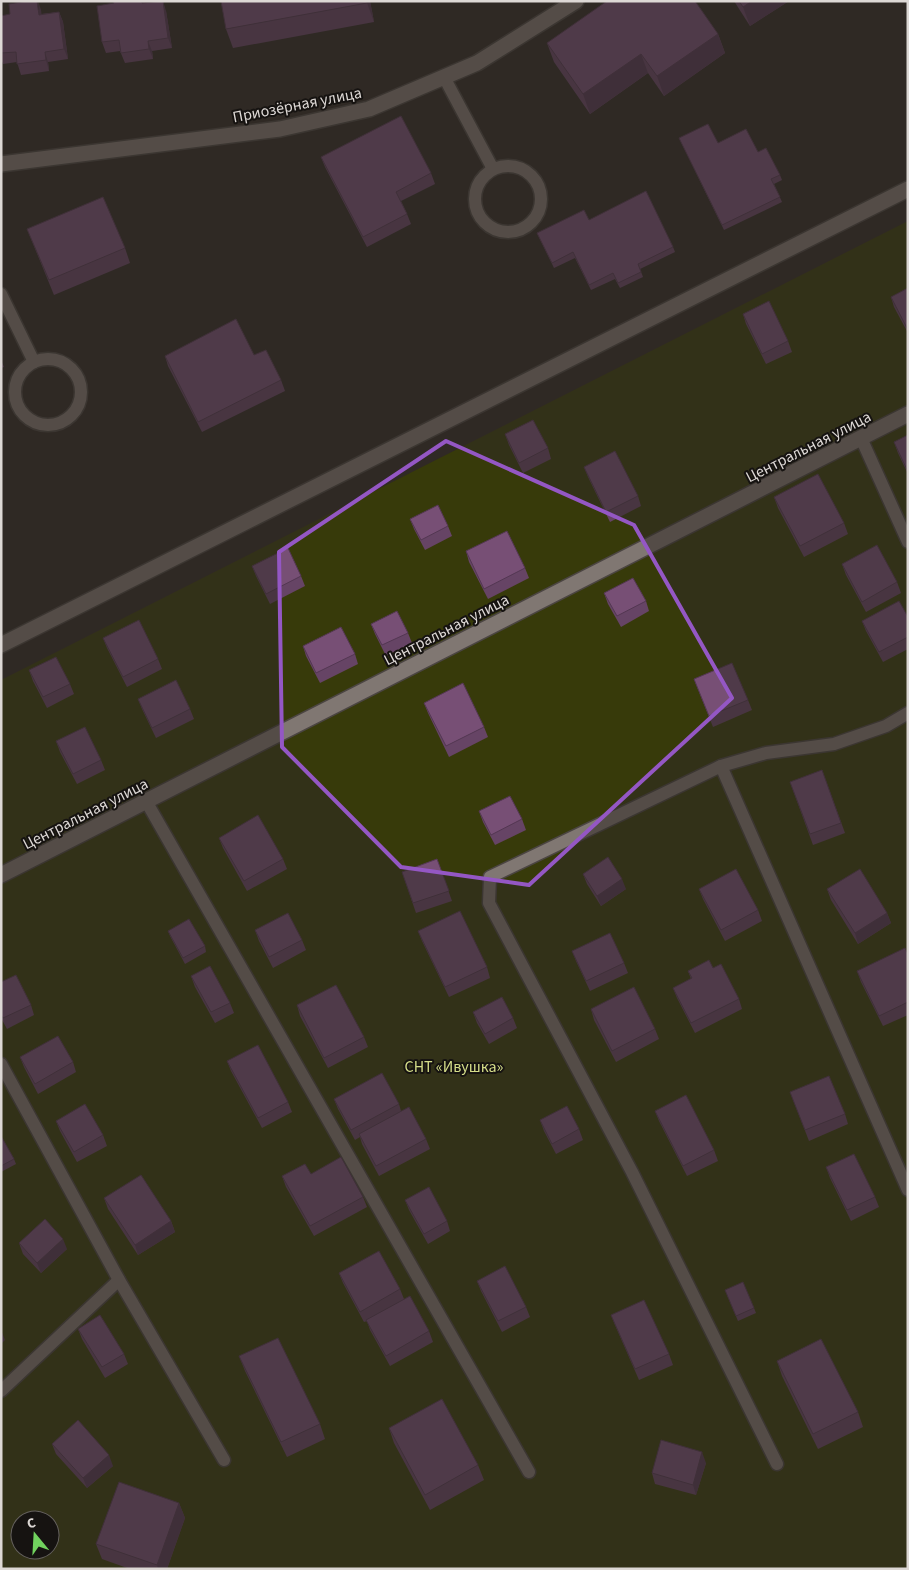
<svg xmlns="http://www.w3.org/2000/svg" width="909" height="1570" viewBox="0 0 909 1570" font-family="'Source Sans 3',sans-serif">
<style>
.green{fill:#373a0a;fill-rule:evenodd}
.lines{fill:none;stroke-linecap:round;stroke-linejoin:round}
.lane-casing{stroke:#4b4542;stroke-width:15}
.street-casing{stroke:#4b4542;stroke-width:18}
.lane{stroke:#807772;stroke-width:12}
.street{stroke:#807772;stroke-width:15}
.wall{fill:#664465}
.shaded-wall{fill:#533752}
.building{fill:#774f75;stroke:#533752}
.marked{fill:none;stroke:#9457c4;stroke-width:4;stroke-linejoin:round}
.labels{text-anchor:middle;stroke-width:4;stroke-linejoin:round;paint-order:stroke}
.street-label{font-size:16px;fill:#ddd8d5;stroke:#161311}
.park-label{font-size:16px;fill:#d5dd89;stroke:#161311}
</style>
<rect width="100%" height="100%" fill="#302925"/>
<path class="green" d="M908 221V1569H1V680ZM20 1520H50V1550H20Z"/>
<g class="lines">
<g class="lane-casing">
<g id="lane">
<polyline points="444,77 493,169"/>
<circle cx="508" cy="199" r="33"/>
<polyline points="1,294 34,362"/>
<circle cx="48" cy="392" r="33"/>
<polyline points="861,438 908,542"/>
<polyline points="721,766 908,1190"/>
<polyline points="146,801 529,1472"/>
<polyline points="1,1064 119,1280 224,1460"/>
<polyline points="1,1391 119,1280"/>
<polyline points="777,1464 632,1172 489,903 490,877 721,766 766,753 834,744 886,726 908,713"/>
</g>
</g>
<g class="street-casing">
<g id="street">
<polyline points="1,164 280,129 369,109 477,63 576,1"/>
<polyline points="1,645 908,189"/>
<polyline points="1,875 908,414"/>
</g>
</g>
<use href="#lane" class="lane"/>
<use href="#street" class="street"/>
</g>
<g class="wall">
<polygon points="113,1 145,1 145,3 166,11 172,48 152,51 153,59 125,63 120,51 106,53 102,42 114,3"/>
<polygon points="370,1 374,22 233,48 226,29"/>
<polygon points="734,1 789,1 750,26"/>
<polygon points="41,10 41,14 59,12 63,22 68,59 48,62 49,71 21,75 17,62 3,64 1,59 1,16"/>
<polygon points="718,34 725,53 664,96 648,73 590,114 554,62 547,43"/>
<polygon points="679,138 718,143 758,152 780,175 782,180 774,184 782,202 724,230"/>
<polygon points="321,157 431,173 435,184 401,201 407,214 411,224 367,247 325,167"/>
<polygon points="589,220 673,247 675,252 640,269 643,277 620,288 615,279 591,290 575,258 554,268 537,233"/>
<polygon points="27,229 125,248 130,263 54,295"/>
<polygon points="908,288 908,333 894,307 891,297"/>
<polygon points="743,314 788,341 792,352 766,364 746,324"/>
<polygon points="254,355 281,380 285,391 202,432 168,366 165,356"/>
<polygon points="1,360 4,367 1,368"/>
<polygon points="505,434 548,448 551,459 523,473 509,445"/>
<polygon points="908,435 908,474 898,453 894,442"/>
<polygon points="584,467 638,496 641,506 610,522 588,477"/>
<polygon points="774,497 844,523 848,534 804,557 778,508"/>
<polygon points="410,519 448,526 452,536 425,550 414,529"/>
<polygon points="466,551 525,568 529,578 488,599 469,562"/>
<polygon points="842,564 897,582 901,593 866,612 846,575"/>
<polygon points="252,566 301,576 305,586 270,604 256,576"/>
<polygon points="604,593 646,601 649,611 621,627 608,604"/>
<polygon points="908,617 908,649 883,662 866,631 862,621"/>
<polygon points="371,624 408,633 412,643 386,656 375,634"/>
<polygon points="103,638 158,659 162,669 127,687 107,648"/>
<polygon points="303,646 355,654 358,664 320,683 306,656"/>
<polygon points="29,670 70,684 74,694 47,708 33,681"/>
<polygon points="694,679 748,700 752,710 713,727"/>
<polygon points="138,699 190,709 194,719 156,738 142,709"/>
<polygon points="424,703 484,727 488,737 449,757 428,713"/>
<polygon points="56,741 101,760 105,770 77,784 60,752"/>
<polygon points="822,770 845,833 813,845 790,782"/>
<polygon points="479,811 522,819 526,830 495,845 483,822"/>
<polygon points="219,838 283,859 287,869 247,891 223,848"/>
<polygon points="437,859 452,901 416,913 402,872"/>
<polygon points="583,874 626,889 601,906 587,884"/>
<polygon points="699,889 758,910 762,921 725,941 703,899"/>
<polygon points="827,889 887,913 891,923 858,944 831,900"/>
<polygon points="255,930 302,940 306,950 273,968 259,941"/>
<polygon points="168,931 205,946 206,952 185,964 170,936"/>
<polygon points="418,931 487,967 490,978 449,997 422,941"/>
<polygon points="572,951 624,963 628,973 590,991 576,961"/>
<polygon points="908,954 908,1015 883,1026 861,982 857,971"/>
<polygon points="713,968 739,999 742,1009 695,1033 677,998 673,988 691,979 688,971"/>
<polygon points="191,976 230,1003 234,1013 215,1023 195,987"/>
<polygon points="1,982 31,1005 34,1015 7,1029 1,1018"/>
<polygon points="297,1005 364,1037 368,1047 328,1068 300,1016"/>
<polygon points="591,1009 655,1029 659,1039 616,1062 594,1020"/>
<polygon points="473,1012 513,1018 517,1028 489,1044 477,1023"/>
<polygon points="20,1057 73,1062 76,1072 38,1094 24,1067"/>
<polygon points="227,1061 288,1102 292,1112 262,1128 231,1071"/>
<polygon points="790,1092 845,1114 848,1124 809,1141"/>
<polygon points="334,1099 399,1104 401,1111 426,1139 430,1149 379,1176 362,1144 360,1137 355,1140 338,1109"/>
<polygon points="655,1111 714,1150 718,1161 687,1176 659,1121"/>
<polygon points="540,1120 579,1129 583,1140 556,1154 544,1131"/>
<polygon points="56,1121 103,1135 107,1146 77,1162 60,1131"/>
<polygon points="1,1136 14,1159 16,1164 1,1172"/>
<polygon points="826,1167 875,1197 879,1207 851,1221 830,1178"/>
<polygon points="282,1176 363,1197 367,1207 314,1236 286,1187"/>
<polygon points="104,1198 171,1221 175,1232 138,1255 108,1209"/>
<polygon points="405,1200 447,1221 450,1231 428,1244 409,1210"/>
<polygon points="19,1243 67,1249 41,1273 23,1254"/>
<polygon points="339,1273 400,1289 404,1299 429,1331 433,1342 390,1366 370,1330 367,1321 364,1322 343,1283"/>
<polygon points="477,1281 526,1307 530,1317 502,1332 481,1291"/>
<polygon points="727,1295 754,1308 756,1313 738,1321"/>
<polygon points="611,1315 669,1354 673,1365 639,1380 615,1325"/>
<polygon points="78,1329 124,1354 128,1364 105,1378 82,1339"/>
<polygon points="239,1356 320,1424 325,1439 287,1457 245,1371"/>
<polygon points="777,1361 858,1412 863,1427 818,1449 782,1376"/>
<polygon points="389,1428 478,1465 484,1480 430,1510 394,1443"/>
<polygon points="52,1444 113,1466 87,1488 56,1454"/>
<polygon points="706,1463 696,1495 655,1484 652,1473"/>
<polygon points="179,1503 185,1518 167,1569 130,1569 102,1559 96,1544"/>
</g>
<g class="shaded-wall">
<polygon points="38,1 41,10 43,25 39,15"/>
<polygon points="163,1 166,11 172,48 168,38"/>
<polygon points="367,1 370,1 374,22 367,3"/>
<polygon points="752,1 789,1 750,26 743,7"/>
<polygon points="59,12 63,22 68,59 64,49"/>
<polygon points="718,34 725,53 664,96 657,76"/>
<polygon points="148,41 152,51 153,59 149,49"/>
<polygon points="45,52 48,62 49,71 46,60"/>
<polygon points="641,54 648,73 590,114 583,94"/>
<polygon points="622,879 626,889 601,906 597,896"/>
<polygon points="887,913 891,923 858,944 855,933"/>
<polygon points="171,1221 175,1232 138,1255 135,1245"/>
<polygon points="63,1239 67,1249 41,1273 37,1263"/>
<polygon points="1,1330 5,1340 1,1344"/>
<polygon points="702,1452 706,1463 696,1495 693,1485"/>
<polygon points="109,1455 113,1466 87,1488 83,1478"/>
<polygon points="179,1503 185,1518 167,1569 158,1569 157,1565"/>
</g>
<g class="building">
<polygon points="27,1 37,1 39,15 59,12 64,49 45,52 46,60 17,64 16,52 1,53 1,16 10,14 9,4"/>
<polygon points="113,1 142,1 142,3 163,1 168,38 148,41 149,49 121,53 119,40 102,42 97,6 114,3"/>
<polygon points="221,1 367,1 367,3 226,29"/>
<polygon points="607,1 695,1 718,34 657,76 641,54 583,94 547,43"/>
<polygon points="739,1 752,1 743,7"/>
<polygon points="401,116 431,173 396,192 407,214 363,237 321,157"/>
<polygon points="708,124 718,143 746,129 758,152 766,148 780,175 771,179 780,197 722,225 679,138"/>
<polygon points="646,191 673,247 638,264 641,272 618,283 613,273 589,285 573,252 552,263 537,233 584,210 589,220"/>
<polygon points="103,197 125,248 49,280 27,229"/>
<polygon points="908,288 908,330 891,297"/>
<polygon points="769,301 788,341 762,354 743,314"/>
<polygon points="236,319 254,355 266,350 281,380 198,422 165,356"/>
<polygon points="533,420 548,448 519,463 505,434"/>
<polygon points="908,435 908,472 894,442"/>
<polygon points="615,451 638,496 606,512 584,467"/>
<polygon points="818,474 844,523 800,546 774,497"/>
<polygon points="438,505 448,526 421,540 410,519"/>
<polygon points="507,531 525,568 484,589 466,551"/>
<polygon points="877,545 897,582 862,602 842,564"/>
<polygon points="288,548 301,576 266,594 252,566"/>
<polygon points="633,578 646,601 617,616 604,593"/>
<polygon points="899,601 908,617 908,637 879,652 862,621"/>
<polygon points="397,611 408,633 382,645 371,624"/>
<polygon points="139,620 158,659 123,677 103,638"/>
<polygon points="341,627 355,654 316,673 303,646"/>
<polygon points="56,657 70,684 43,697 29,670"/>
<polygon points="732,663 748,700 709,716 694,679"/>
<polygon points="176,680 190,709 152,728 138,699"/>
<polygon points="463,683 484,727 446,746 424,703"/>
<polygon points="85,727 101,760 73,774 56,741"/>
<polygon points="822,770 841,823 810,834 790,782"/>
<polygon points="510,796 522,819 491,835 479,811"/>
<polygon points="258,815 283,859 244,881 219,838"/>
<polygon points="608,857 622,879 597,896 583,874"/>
<polygon points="437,859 449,891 413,903 402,872"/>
<polygon points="736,869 758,910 721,930 699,889"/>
<polygon points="860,869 887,913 855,933 827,889"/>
<polygon points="460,911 487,967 445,987 418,931"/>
<polygon points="288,913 302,940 269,957 255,930"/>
<polygon points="189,919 205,946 183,958 168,931"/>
<polygon points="610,933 624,963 586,981 572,951"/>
<polygon points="905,948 908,954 908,1002 879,1016 857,971"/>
<polygon points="709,960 713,968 721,964 739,999 691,1023 673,988 692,978 688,971"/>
<polygon points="210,966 230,1003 211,1012 191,976"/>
<polygon points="16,975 31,1005 3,1018 1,1015 1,982"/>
<polygon points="336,985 364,1037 324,1058 297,1005"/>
<polygon points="634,987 655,1029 612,1051 591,1009"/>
<polygon points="502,997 513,1018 485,1034 473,1012"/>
<polygon points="58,1036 73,1062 35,1084 20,1057"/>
<polygon points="258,1045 288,1102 258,1118 227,1061"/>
<polygon points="382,1073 399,1104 351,1130 334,1099"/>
<polygon points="829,1076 845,1114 805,1130 790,1092"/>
<polygon points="686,1095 714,1150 683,1166 655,1111"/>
<polygon points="85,1104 103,1135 74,1152 56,1121"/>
<polygon points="567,1106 579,1129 552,1144 540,1120"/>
<polygon points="409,1107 426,1139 376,1166 359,1134"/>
<polygon points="1,1136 14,1159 1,1166"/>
<polygon points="854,1154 875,1197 847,1210 826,1167"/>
<polygon points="341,1157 363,1197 310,1226 282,1176 305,1164 311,1174"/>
<polygon points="141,1175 171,1221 135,1245 104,1198"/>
<polygon points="429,1187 447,1221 424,1234 405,1200"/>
<polygon points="45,1219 63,1239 37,1263 19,1243"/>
<polygon points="379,1251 400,1289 360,1312 339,1273"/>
<polygon points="505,1266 526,1307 498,1321 477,1281"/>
<polygon points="743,1282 754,1308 736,1316 725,1290"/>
<polygon points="410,1296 429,1331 386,1356 366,1320"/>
<polygon points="644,1300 669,1354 635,1369 611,1315"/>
<polygon points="100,1315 124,1354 102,1367 78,1329"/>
<polygon points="278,1338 320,1424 281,1442 239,1356"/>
<polygon points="821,1339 858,1412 813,1434 777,1361"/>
<polygon points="442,1399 478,1465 425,1495 389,1428"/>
<polygon points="78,1420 109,1455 83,1478 52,1444"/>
<polygon points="661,1440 702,1452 693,1485 652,1473"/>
<polygon points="119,1482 179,1503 157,1565 96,1544"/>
</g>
<path d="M0 0H909V1570H0ZM446 441 634 525 732 698 529 885 401 867 282 747 279 552Z" fill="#302925" fill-opacity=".55" fill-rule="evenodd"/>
<path class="marked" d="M446 441 634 525 732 698 529 885 401 867 282 747 279 552Z"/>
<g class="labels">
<g class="street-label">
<text transform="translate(297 104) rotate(-11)" y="6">Приозёрная улица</text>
<text transform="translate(808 446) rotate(-27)" y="6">Центральная улица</text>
<text transform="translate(446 629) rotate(-27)" y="6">Центральная улица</text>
<text transform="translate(85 813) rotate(-27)" y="6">Центральная улица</text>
</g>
<g class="park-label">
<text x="454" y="1072">СНТ «Ивушка»</text>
</g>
</g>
<rect width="909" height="1570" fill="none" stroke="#ddd8d5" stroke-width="5"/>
<g transform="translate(35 1535) rotate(342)"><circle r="24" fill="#161311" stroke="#66625f"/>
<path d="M0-4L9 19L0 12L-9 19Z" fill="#71d25e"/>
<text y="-8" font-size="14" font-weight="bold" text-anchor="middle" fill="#ddd8d5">С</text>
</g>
</svg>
